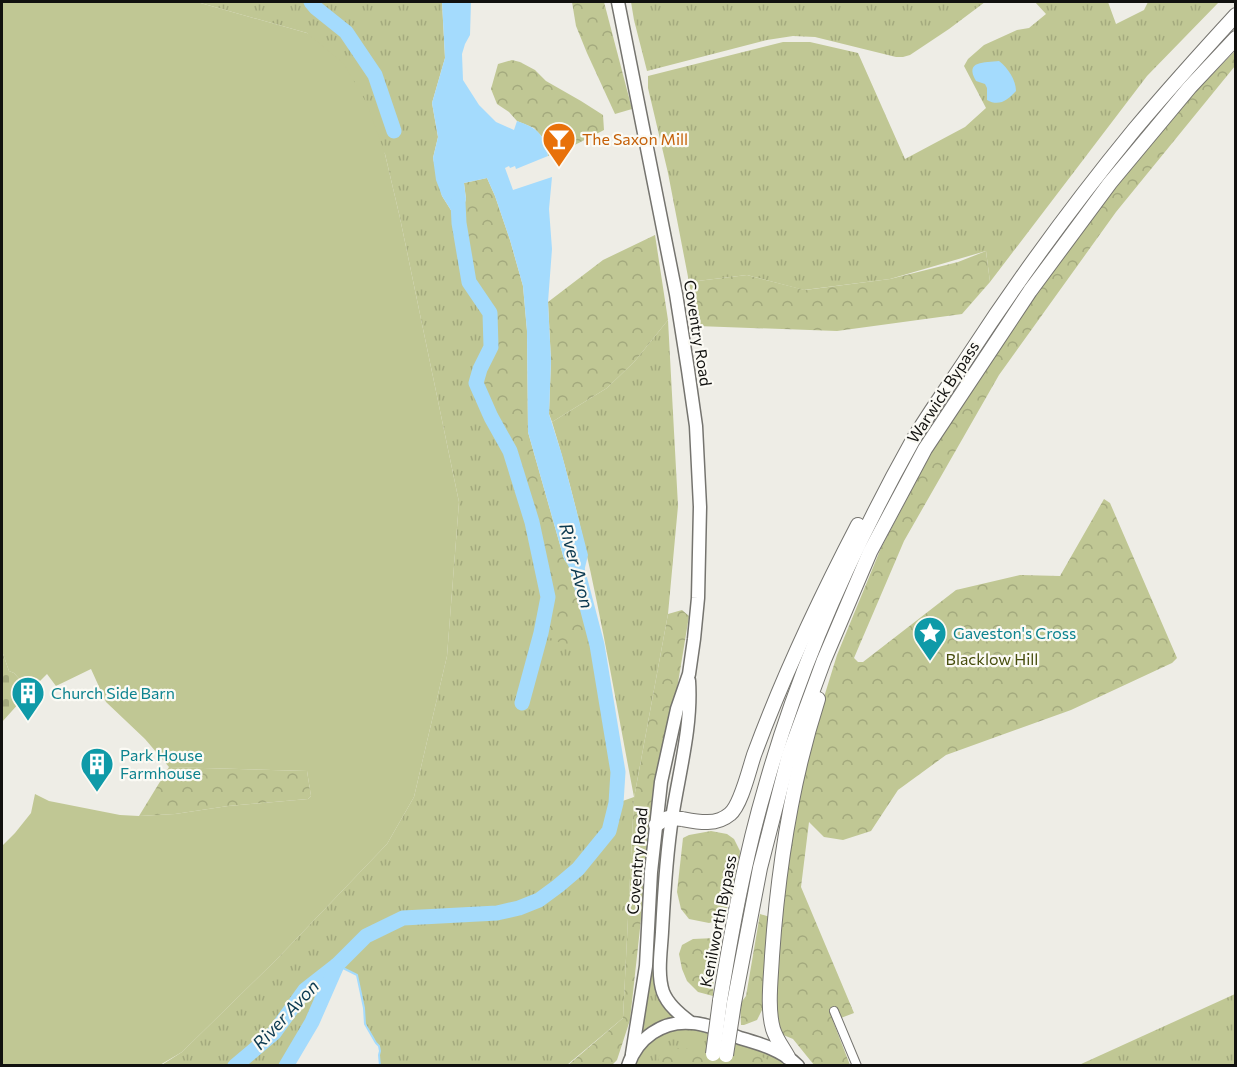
<svg xmlns="http://www.w3.org/2000/svg" width="1237" height="1067" viewBox="0 0 1237 1067" font-family="Commissioner,sans-serif">
<style>
.grass{fill:url(#grass-tufts)}
.forest{fill:url(#forest-crowns)}
.cemetery{fill:url(#cemetery-stones)}
.park{fill:#c0c794}
.water{fill:#a4dbfd}
.lines{fill:none;stroke-linecap:round;stroke-linejoin:round}
.stream{stroke:#a4dbfd;stroke-width:2}
.river{stroke:#a4dbfd;stroke-width:15}
.street-casing{stroke:#75746f;stroke-width:10}
.primary-casing{stroke:#75746f;stroke-width:15}
.highway-casing{stroke:#75746f;stroke-width:16}
.street{stroke:#fff;stroke-width:8}
.primary{stroke:#fff;stroke-width:12}
.highway{stroke:#fff;stroke-width:14}
.highway-bridge-casing{stroke:#75746f;stroke-width:16;stroke-linecap:butt}
.highway-bridge{stroke:#fff;stroke-width:14}
.labels{text-anchor:middle;stroke-width:4.5;stroke-linejoin:round;paint-order:stroke}
.food-label{font-size:16px;fill:#c56008;stroke:#fbfaf4;text-anchor:start}
.street-label{font-size:16px;fill:#11110f;stroke:#fbfaf4}
.culture-label{font-size:16px;fill:#0d838f;stroke:#fbfaf4;text-anchor:start}
.park-label{font-size:16px;fill:#474d0d;stroke:#fbfaf4}
.water-label{font-size:18px;font-style:italic;fill:#0b3950;stroke:#fbfaf4}
</style>
<defs>
<pattern id="grass-tufts" width="24" height="20" patternUnits="userSpaceOnUse" patternTransform="scale(1.5)"><rect width="24" height="20" fill="#c0c794"/><path d="M3 7l-1-3M5 7V3M7 7l1-3M15 17l-1-3M17 17v-4M19 17l1-3" fill="none" stroke="#a4aa7e"/></pattern>
<pattern id="forest-crowns" width="20" height="18" patternUnits="userSpaceOnUse" patternTransform="scale(1.5)"><rect width="20" height="18" fill="#c0c794"/><path d="M2 6a3 3 0 1 1 6 0M12 15a3 3 0 1 1 6 0" fill="none" stroke="#a4aa7e"/></pattern>
<pattern id="cemetery-stones" width="16" height="16" patternUnits="userSpaceOnUse" patternTransform="scale(1.5)"><rect width="16" height="16" fill="#c0c794"/><path d="M2 7V4a2 2 0 0 1 4 0v3zM10 15v-3a2 2 0 0 1 4 0v3z" fill="#a4aa7e"/></pattern>
</defs>
<rect width="100%" height="100%" fill="#eeede6"/>
<g class="grass">
<path d="M197 2H442L445 58 432 103 438 137 433 158 442 196 459 223 469 282 490 313 491 347 480 369 476 383 491 417 510 451 532 522 548 597 542 633 599 658 618 772 617 803 634 797C610 672 590 545 552 422L607 388 635 361 668 320 678 506 668 614 634 798 623 1018 567 1065H380L379 1055 380 1051 379 1046 376 1043 365 1024 364 1008 357 975 338 965 312 1022 286 1065 160 1066 182 1052 276 960 387 844 414 797 447 656 459 502 400 218 385 154 307 33Z"/>
<polygon points="631,2 985,2 949,29 910,55 903,57 896,57 815,37 793,36 767,40 647,71 634,20"/>
<polygon points="1035,2 1108,2 1116,24 1144,10 1148,2 1219,2 1147,76 990,282 986,251 890,279 804,290 747,275 689,282 668,173 648,88 648,76 783,42 810,42 858,53 905,159 965,127 986,108 964,66 968,59 984,45 1017,30 1029,28 1046,14"/>
<polygon points="664,834 657,960 678,1018 640,1036 653,958 657,892 661,846 663,835"/>
<polygon points="1235,994 1235,1065 1079,1065"/>
<polygon points="678,1028 693,1029 767,1052 779,1058 787,1065 633,1066 636,1058 655,1036"/>
</g>
<g class="forest">
<polygon points="572,2 604,2 632,109 615,114 587,53 576,26"/>
<polygon points="1235,51 1235,66 1116,212 999,375 904,541 854,658 858,662 863,662 956,590 1020,575 1060,576 1104,499 1110,503 1177,658 1172,663 1071,710 946,755 898,790 871,831 843,840 824,837 809,822 801,887 854,1013 833,1021 850,1065 814,1065 793,1039 781,1034 776,1010 778,945 793,816 812,736 837,655 881,548 936,444 998,345 1108,195 1193,94"/>
<polygon points="512,60 520,62 535,70 546,81 581,101 603,115 604,130 565,150 548,156 545,140 534,128 517,121 509,112 497,104 491,89 498,64"/>
<polygon points="487,178 495,196 510,240 523,286 527,331 528,432 564,559 581,584 599,658 570,648 541,633 548,597 532,522 510,451 491,417 476,383 480,369 491,347 490,314 469,282 459,223 466,199 464,183"/>
<polygon points="655,235 668,320 635,361 607,388 552,422 549,414 551,361 548,302 603,260"/>
<polygon points="986,251 990,282 962,314 837,331 697,326 689,282 747,275 805,290 890,279 958,262"/>
<polygon points="682,610 689,616 678,683 656,782 630,1020 617,1060 612,1065 567,1066 623,1018 634,798 668,614"/>
<polygon points="169,767 307,771 311,796 308,799 228,806 175,814 139,816"/>
<polygon points="711,831 727,834 734,839 740,851 738,871 724,919 709,923 689,919 681,909 677,892 683,838 689,835"/>
<polygon points="760,914 770,917 764,1006 757,1020 744,1025 741,1025 740,1004 746,996"/>
<polygon points="715,938 713,996 698,992 687,981 682,969 679,954 682,945 693,939"/>
<polygon points="678,1048 707,1050 709,1053 707,1065 659,1065 658,1057 667,1050"/>
<polygon points="736,1049 758,1055 779,1065 734,1065"/>
</g>
<polygon class="cemetery" points="2,651 9,671 14,673 30,691 2,722"/>
<polygon class="park" points="2,2 197,2 307,33 344,64 367,104 385,154 400,218 459,502 447,656 414,797 387,844 276,960 182,1052 160,1065 2,1065 2,846 15,833 31,813 35,794 49,801 120,815 139,816 175,814 228,806 308,799 311,796 307,771 169,767 145,739 106,702 91,669 56,686 47,674 30,691 14,673 9,671 2,651"/>
<g class="water">
<path d="M442 2H471L470 35 465 44 462 54 463 80 479 105 496 122 514 130 517 121C539 129 543 133 548 156L516 169 515 166 510 168 509 166 505 168 513 190 552 177 549 209 552 249 548 302 551 361 549 414 562 455 588 555 581 584 564 559 528 432 527 331 523 286 510 240 495 196 487 178 464 183 466 199 459 223 442 196 436 180 433 158 438 137 432 103 445 58Z"/>
<path d="M999 61C1008 68 1016 80 1016 91 1008 100 999 107 987 100V88L985 84 976 81C964 60 985 63 999 61Z"/>
</g>
<g class="lines">
<polyline class="stream" points="337,965 357,975 364,1008 365,1024 376,1043 379,1046 380,1051 379,1055 380,1066"/>
<g class="river">
<polyline points="311,2 316,8 346,32 375,75 394,131"/>
<polyline points="458,202 459,223 469,282 490,313 491,347 480,369 476,383 491,417 510,451 532,522 548,597 541,633 522,703"/>
<polyline points="235,1066 274,1033 305,990 337,965 366,936 403,918 497,913 519,908 539,900 558,886 578,869 609,831 616,803 618,772 597,645 576,565"/>
<polyline points="286,1066 312,1022 337,965"/>
</g>
<g class="street-casing">
<polyline id="street" points="834,1011 857,1066"/>
</g>
<g class="primary-casing">
<g id="primary">
<polyline points="618,2 676,294 688,370 696,426 700,507 698,598 694,639 689,674 677,709 661,782 651,872 646,966 632,1054"/>
<path d="M689 681C692 727 679 772 672 818 666 856 664 894 662 932 661 951 657 974 663 992 668 1005 679 1014 690 1022"/>
<path d="M628 1066C637 1038 663 1020 692 1023 708 1024 725 1032 740 1038 761 1044 782 1050 798 1066"/>
</g>
</g>
<g class="highway-casing">
<g id="highway">
<path d="M656 825C660 822 664 819 668 818 673 817 677 819 682 819 698 822 716 826 730 814 741 805 749 770 754 755 783 676 819 600 858 525"/>
<path d="M720 1001C732 928 745 856 766 785 800 665 852 549 913 440 930 411 951 383 969 355 1020 277 1075 202 1134 130 1167 91 1201 53 1236 15"/>
<polyline points="734,1003 760,868 789,755 824,660 870,552 925,449 1030,291 1110,183 1190,87 1236,38"/>
<path d="M788 1057C783 1048 776 1039 773 1029 767 1008 771 978 772 956 778 869 791 783 818 699"/>
</g>
</g>
<use href="#street" class="street"/>
<use href="#primary" class="primary"/>
<use href="#highway" class="highway"/>
<g class="highway-bridge-casing">
<g id="highway-bridge">
<polyline points="713,1054 720,1001"/>
<polyline points="726,1055 734,1003"/>
</g>
</g>
<use href="#highway-bridge" class="highway-bridge"/>
</g>
<defs>
<g id="bar-pin" transform="scale(1.725)"><path d="M0 17L-7.5 6A9.5 9.5 0 1 1 7.5 6Z" fill="#e8710a" stroke="#fbfaf4"/><path d="M-6-5H6L.8 .8V4.5H3.5V6h-7V4.5H-.8V.8Z" fill="#fff"/></g>
<g id="sight-pin" transform="scale(1.725)"><path d="M0 17L-7.5 6A9.5 9.5 0 1 1 7.5 6Z" fill="#0f9aa8" stroke="#fbfaf4"/><path d="M0-6L1.8-2.2L6-1.7L2.9 1.2L3.7 5.4L0 3.3L-3.7 5.4L-2.9 1.2L-6-1.7L-1.8-2.2Z" fill="#fff"/></g>
<g id="building-pin" transform="scale(1.725)"><path d="M0 17L-7.5 6A9.5 9.5 0 1 1 7.5 6Z" fill="#0f9aa8" stroke="#fbfaf4"/><path d="M-4-6H4V6H1V3H-1V6H-4ZM-2.5-4.3h1.7v1.8h-1.7ZM.8-4.3h1.7v1.8H.8ZM-2.5-1h1.7V.8h-1.7ZM.8-1h1.7V.8H.8Z" fill="#fff"/></g>
</defs>
<g fill-rule="evenodd">
<use href="#bar-pin" x="559" y="139"/>
<use href="#sight-pin" x="930" y="633"/>
<use href="#building-pin" x="28" y="693"/>
<use href="#building-pin" x="97" y="764"/>
</g>
<g class="labels">
<g class="food-label">
<text x="582" y="145">The Saxon Mill</text>
</g>
<g class="street-label">
<text transform="translate(698 333) rotate(81)" y="6">Coventry Road</text>
<text transform="translate(943 392) rotate(-57)" y="6">Warwick Bypass</text>
<text transform="translate(637 861) rotate(-85)" y="6">Coventry Road</text>
<text transform="translate(718 921) rotate(-79)" y="6">Kenilworth Bypass</text>
</g>
<g class="culture-label">
<text x="953" y="639">Gaveston's Cross</text>
<text x="51" y="699">Church Side Barn</text>
<text x="120" y="761">Park House<tspan x="120" dy="18">Farmhouse</tspan></text>
</g>
<g class="park-label">
<text x="992" y="665">Blacklow Hill</text>
</g>
<g class="water-label">
<text transform="translate(576 566) rotate(75)" y="6">River Avon</text>
<text transform="translate(286 1015) rotate(-47)" y="6">River Avon</text>
</g>
</g>
<rect width="1237" height="1067" fill="none" stroke="#11110f" stroke-width="6"/>
</svg>
